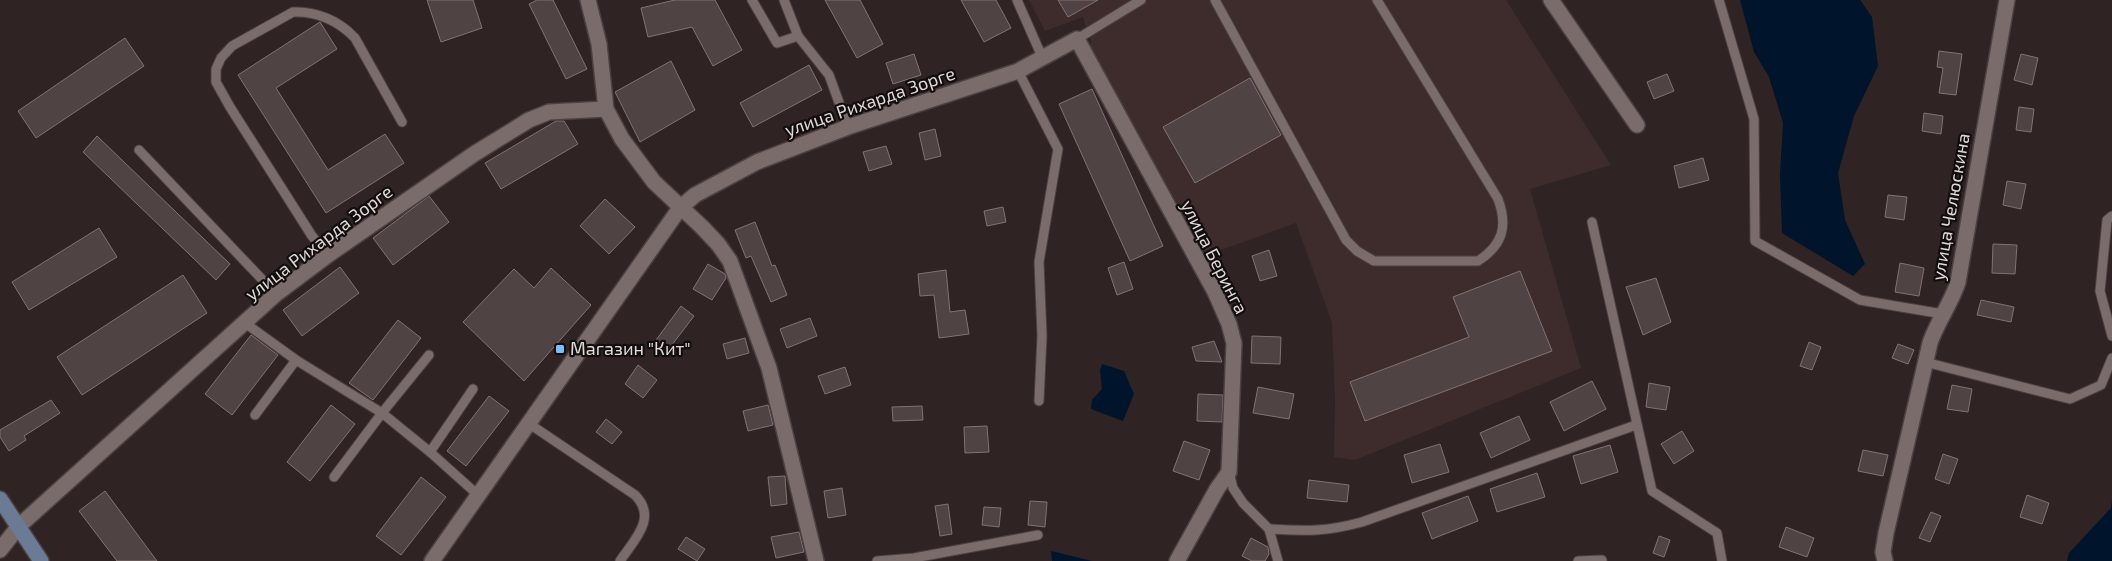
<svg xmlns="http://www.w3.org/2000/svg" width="2112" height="561" viewBox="0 0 2112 561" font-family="'Exo 2',sans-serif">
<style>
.built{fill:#3e2c2c}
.water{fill:#00142b}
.building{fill:#504343;stroke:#827373}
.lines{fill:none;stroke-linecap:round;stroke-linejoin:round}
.lane-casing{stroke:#4c4141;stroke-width:11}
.street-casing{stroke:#4c4141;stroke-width:18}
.secondary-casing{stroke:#4c4141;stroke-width:18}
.lane{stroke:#7b6c6c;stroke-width:9}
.street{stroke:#7b6c6c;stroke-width:15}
.secondary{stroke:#6b7b95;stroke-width:15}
.poi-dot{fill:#81bdfa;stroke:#130e0e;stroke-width:2}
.labels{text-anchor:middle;stroke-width:4.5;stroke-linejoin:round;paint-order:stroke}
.street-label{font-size:18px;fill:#e1d8d8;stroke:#130e0e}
.poi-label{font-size:18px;fill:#e1d8d8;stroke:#130e0e;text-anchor:start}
</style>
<rect width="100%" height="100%" fill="#2f2323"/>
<polygon class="built" points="1029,0 1506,0 1611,165 1530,189 1581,368 1355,460 1334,457 1335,400 1332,323 1296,223 1207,255 1086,46 1092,42 1087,32 1083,17 1045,31"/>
<g class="water">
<polygon points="1740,0 1860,0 1872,17 1878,66 1854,116 1838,173 1845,220 1865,264 1853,276 1782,233 1780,174 1783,123 1769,77 1754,52"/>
<polygon points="1102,364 1124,371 1134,394 1123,421 1091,409 1092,400 1102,389 1100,370"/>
<polygon points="2112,499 2112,561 2067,561 2069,553 2111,508"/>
<polygon points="1051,551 1092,561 1052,561"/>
</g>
<g class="building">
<polygon points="427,0 473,0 482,28 441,42"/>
<polygon points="537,0 553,0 587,69 566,79 529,4"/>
<polygon points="675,0 715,0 742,50 713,66 692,27 648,37 641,8"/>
<polygon points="825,0 860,0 883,44 857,58"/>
<polygon points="961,0 996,0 1011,28 984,42"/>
<polygon points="1058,0 1098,0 1068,17"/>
<polygon points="320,22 337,49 276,88 328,170 385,134 404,163 326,213 238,75"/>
<polygon points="125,38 144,66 36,138 18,111"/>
<polygon points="1939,51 1962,54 1956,95 1939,93 1943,68 1937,67"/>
<polygon points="914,54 921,75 893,84 886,63"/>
<polygon points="2021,54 2038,58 2032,85 2014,80"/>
<polygon points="671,61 695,110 640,142 615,92"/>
<polygon points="809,65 822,90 753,127 740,103"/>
<polygon points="1667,74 1674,91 1654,99 1647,82"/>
<polygon points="1250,78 1281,135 1195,183 1163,127"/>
<polygon points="1092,89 1163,246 1130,261 1059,104"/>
<polygon points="2019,107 2034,109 2031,132 2016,130"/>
<polygon points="1924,113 1943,116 1941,134 1922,131"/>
<polygon points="556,121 564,121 578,144 501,189 485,163"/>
<polygon points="935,129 941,156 925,160 919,133"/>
<polygon points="97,136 230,264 216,280 83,152"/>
<polygon points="886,146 892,164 869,171 863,152"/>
<polygon points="1703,158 1709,180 1679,188 1674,166"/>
<polygon points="2007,181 2026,184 2021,209 2003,205"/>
<polygon points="1888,195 1907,197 1904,220 1885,217"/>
<polygon points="429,196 449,222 393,265 373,238"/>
<polygon points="605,199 635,227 609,254 580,226"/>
<polygon points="1003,207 1006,222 987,226 984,211"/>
<polygon points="755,222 772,266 775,265 787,295 771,302 751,256 746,258 735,230"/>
<polygon points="99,228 117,257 29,310 12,282"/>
<polygon points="1993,244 2017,245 2015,274 1992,273"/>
<polygon points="1269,250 1277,276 1260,281 1252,256"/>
<polygon points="1124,262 1133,289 1117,295 1108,268"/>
<polygon points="1900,263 1924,268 1919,296 1895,292"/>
<polygon points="708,264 725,274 726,278 712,300 693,289"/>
<polygon points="340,267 359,293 302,336 283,310"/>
<polygon points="551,268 591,305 524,381 463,322 514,269 534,288"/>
<polygon points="946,270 950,312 965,310 969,334 939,338 934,295 920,296 918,274"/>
<polygon points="1520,271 1552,351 1365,421 1350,382 1469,337 1453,297"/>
<polygon points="183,275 207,313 82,395 57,357"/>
<polygon points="1656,278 1671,322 1643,335 1626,287"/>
<polygon points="1981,300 2014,307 2011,322 1977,315"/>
<polygon points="681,306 694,316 668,350 656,340"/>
<polygon points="810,318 817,336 787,348 780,329"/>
<polygon points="398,320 421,338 373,400 349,383"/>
<polygon points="251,335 278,355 232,415 205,394"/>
<polygon points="1252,336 1281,337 1280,364 1251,363"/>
<polygon points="745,338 749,353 727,359 723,344"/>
<polygon points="1214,341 1222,362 1196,361 1192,347"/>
<polygon points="1809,342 1821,347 1812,370 1800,366"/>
<polygon points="1898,344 1914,350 1908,364 1892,358"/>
<polygon points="638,365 657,380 643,398 625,384"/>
<polygon points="845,367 851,385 825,394 818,376"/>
<polygon points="1592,381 1606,409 1564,431 1550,402"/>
<polygon points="1649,383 1670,387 1666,410 1646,407"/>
<polygon points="1952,385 1972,389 1968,412 1947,409"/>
<polygon points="1258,387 1294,394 1289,419 1253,413"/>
<polygon points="1198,394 1223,395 1222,422 1197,421"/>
<polygon points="489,396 509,411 466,466 447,451"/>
<polygon points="51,400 60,413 24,436 26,440 9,451 0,437 0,430"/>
<polygon points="331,405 355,424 310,481 287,462"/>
<polygon points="768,405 773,425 748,431 743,411"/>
<polygon points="922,406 923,420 893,421 892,407"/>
<polygon points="1519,416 1530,440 1491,458 1480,433"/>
<polygon points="606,419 622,432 612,444 596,432"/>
<polygon points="987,426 989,452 965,453 964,427"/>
<polygon points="1682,431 1694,451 1674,464 1661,444"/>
<polygon points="1184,441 1210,450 1199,480 1173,471"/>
<polygon points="1440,444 1449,472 1412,483 1404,455"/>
<polygon points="1610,445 1618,472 1581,484 1573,456"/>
<polygon points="1863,450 1888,455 1883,476 1858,471"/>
<polygon points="1943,454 1958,459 1949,484 1935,479"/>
<polygon points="1537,473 1545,497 1497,512 1490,489"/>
<polygon points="785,476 787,504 771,506 768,477"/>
<polygon points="421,477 446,497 401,555 376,536"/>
<polygon points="1309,480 1349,485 1347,502 1307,498"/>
<polygon points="842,488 846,515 828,518 824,491"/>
<polygon points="105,491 157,561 117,561 79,511"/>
<polygon points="2027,495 2049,503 2042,524 2020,517"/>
<polygon points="1468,496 1478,521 1432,539 1422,513"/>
<polygon points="1030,501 1047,502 1045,527 1028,525"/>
<polygon points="948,504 952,534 940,536 935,506"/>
<polygon points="984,507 1001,508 999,527 982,525"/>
<polygon points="1931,512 1941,516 1930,542 1919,538"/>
<polygon points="1786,527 1814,538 1807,557 1779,547"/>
<polygon points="799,532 804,552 776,558 771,537"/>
<polygon points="1659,536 1670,540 1664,557 1653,553"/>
<polygon points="686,537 705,549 697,561 678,549"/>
<polygon points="1251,538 1268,547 1269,554 1265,561 1252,561 1242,556"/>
</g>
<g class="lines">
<g class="lane-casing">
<g id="lane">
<polyline points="752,0 777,43 798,36"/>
<polyline points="784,0 798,36 829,75 848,127"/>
<polyline points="1017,0 1043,59"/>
<path d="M1215 0 1346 240 1357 251 1374 261H1478C1503 245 1508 226 1498 199L1377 0"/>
<polyline points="1719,0 1754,119 1755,241 1860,300 1943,314"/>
<polyline points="1077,39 1141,0"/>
<polyline points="1018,71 1058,149 1039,262 1042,336 1039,401"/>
<polyline points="139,150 276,294"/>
<polyline points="2112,216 2107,220 2100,291 2112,336"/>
<polyline points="1592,222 1652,491 1717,533 1722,561"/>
<path d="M328 255 312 236 230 107 216 82V69L221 58 232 46 293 12C317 11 339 21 355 38L402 122"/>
<polyline points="245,323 296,360 382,413 430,452 478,495"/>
<polyline points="1925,362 2070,399 2101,385 2112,358"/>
<polyline points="255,415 296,360"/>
<path d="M528 423 635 495C658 518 634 540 620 561"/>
<polyline points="430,452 473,389"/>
<polyline points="1229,472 1233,488 1243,503 1269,529 1278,561"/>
<polyline points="334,477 382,413 429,355"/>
<path d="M1269 529C1306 531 1326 532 1362 522L1636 425"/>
<polyline points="877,561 914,558 1038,535"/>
<polyline points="1578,561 1602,560"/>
</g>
</g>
<g class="street-casing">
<g id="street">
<polyline points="588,0 599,44 606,109 622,139 654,182 702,227 718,244 730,261 769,368 816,561"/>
<polyline points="1551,0 1637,125"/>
<polyline points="0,550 19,526 276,294 328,255 474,154 529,120 549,112 606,109"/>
<polyline points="432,561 680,208 695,195 757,162 848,127 1018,71 1077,39 1215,292 1229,324 1234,343 1229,472 1217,489 1177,561"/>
<path d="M1885 561 1883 552 1886 533 1930 343C1937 322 1951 304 1958 282L2007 0"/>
</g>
</g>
<g class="secondary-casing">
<polyline id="secondary" points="0,499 41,561"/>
</g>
<use href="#lane" class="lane"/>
<use href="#street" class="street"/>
<use href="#secondary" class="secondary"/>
</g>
<rect class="poi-dot" x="555" y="344" width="10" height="10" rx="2.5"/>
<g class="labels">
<g class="street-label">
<text transform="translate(870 102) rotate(-19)" y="6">улица Рихарда Зорге</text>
<text transform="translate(1951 207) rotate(-80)" y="6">улица Челюскина</text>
<text transform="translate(319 243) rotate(-37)" y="6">улица Рихарда Зорге</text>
<text transform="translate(1214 257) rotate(63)" y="6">улица Беринга</text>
</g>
<g class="poi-label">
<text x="570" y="355">Магазин "Кит"</text>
</g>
</g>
</svg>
